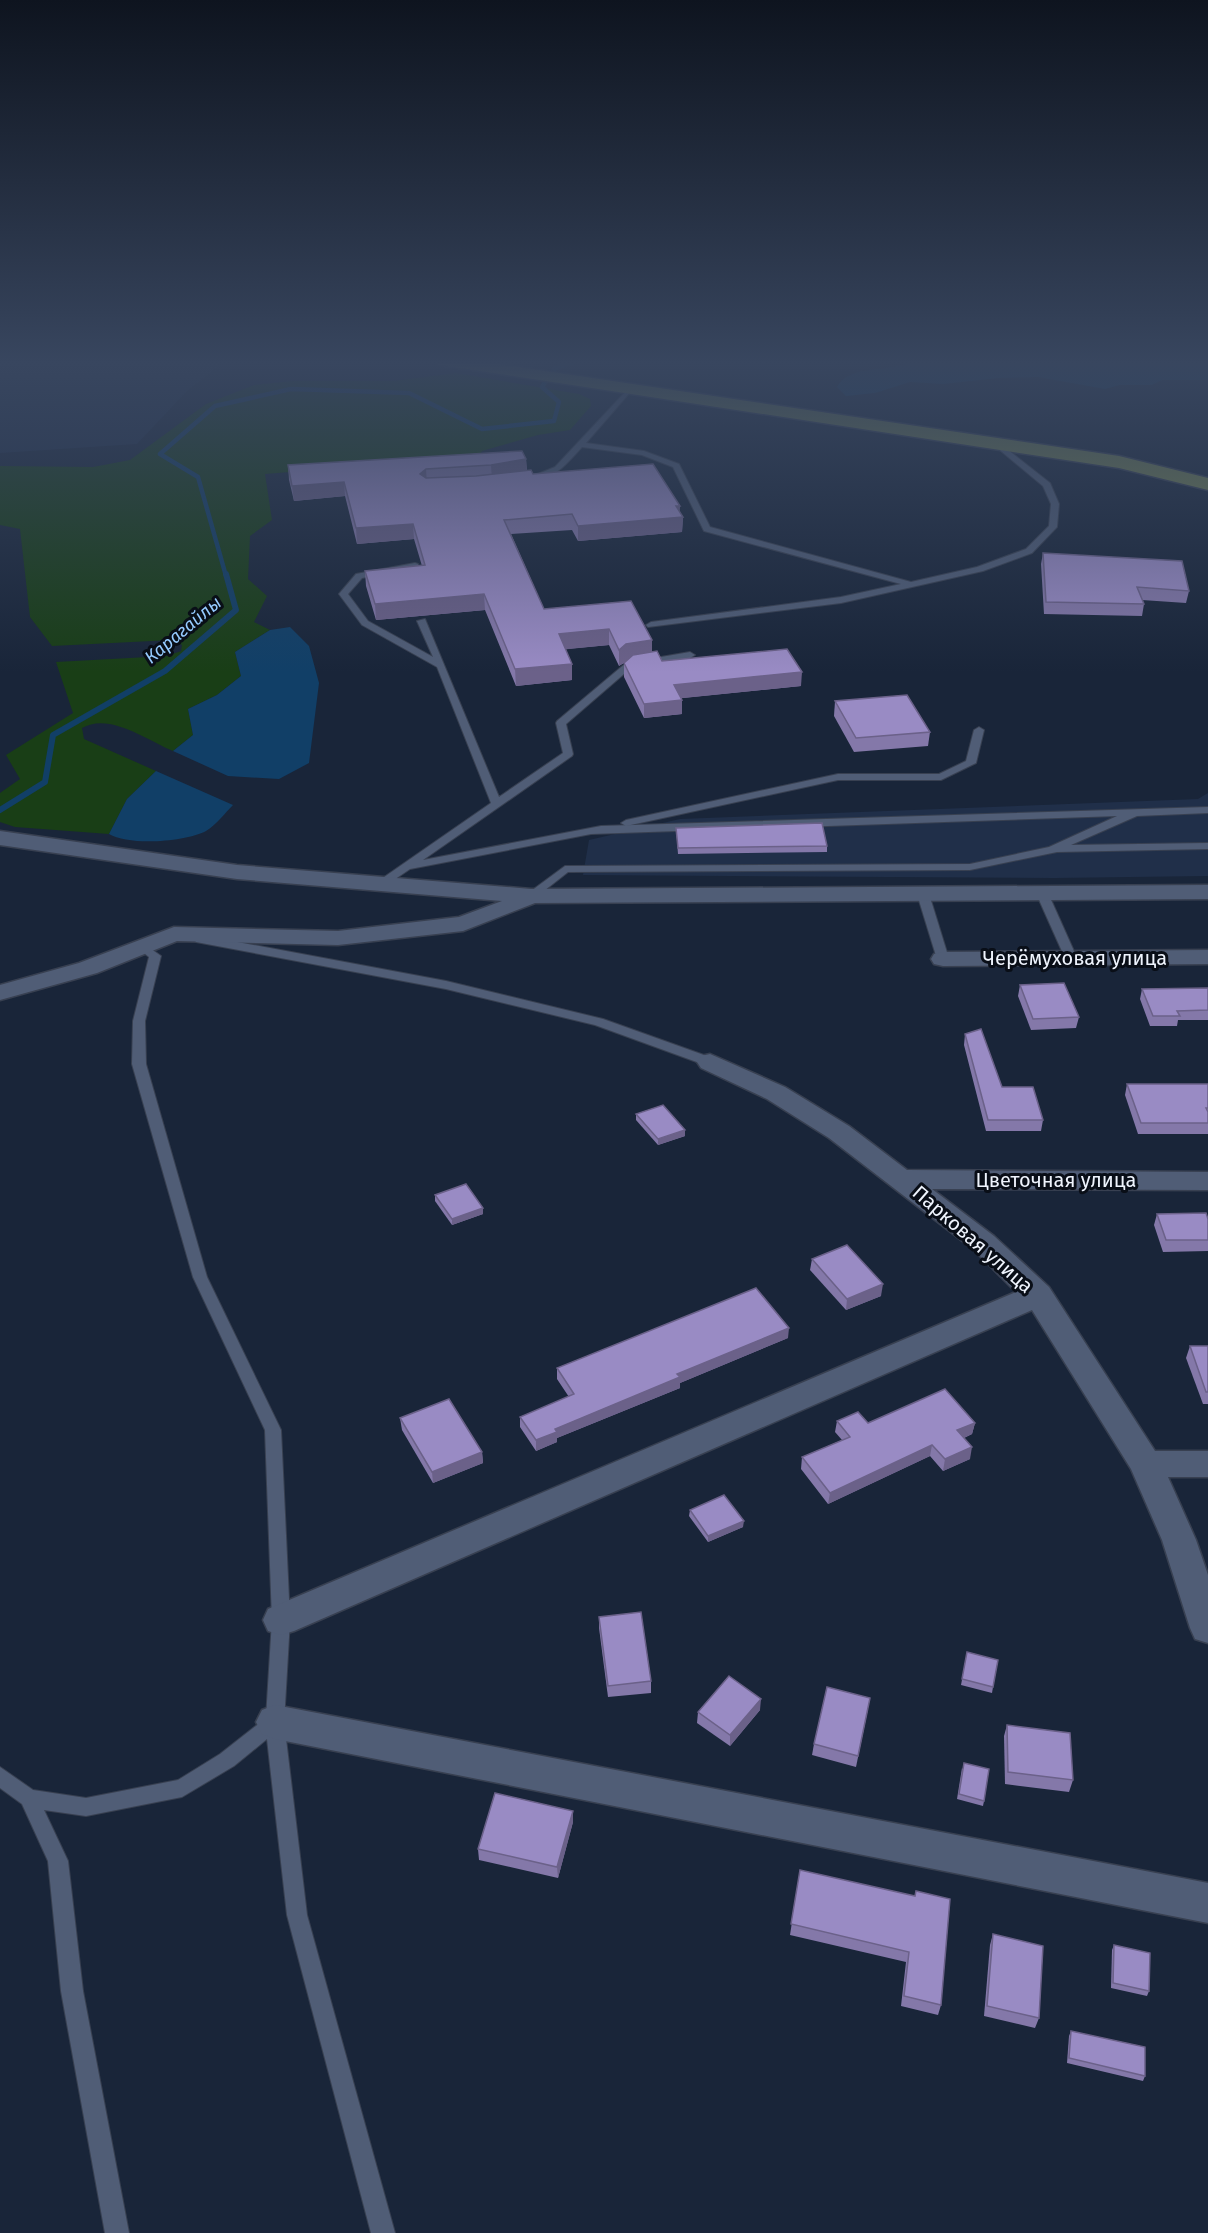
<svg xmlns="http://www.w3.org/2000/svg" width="1208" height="2233" viewBox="0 0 1208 2233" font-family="'Fira Sans',sans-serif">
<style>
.built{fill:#202f49}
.green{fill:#193e16}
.water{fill:#113f67}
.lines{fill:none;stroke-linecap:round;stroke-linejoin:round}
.stream-far1{stroke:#113f67;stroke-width:4.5}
.stream{stroke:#113f67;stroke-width:6}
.lane-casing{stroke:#384051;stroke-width:2}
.street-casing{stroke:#384051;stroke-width:3}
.primary-casing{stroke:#384051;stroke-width:3}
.lane{fill:#505d76;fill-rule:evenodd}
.street{fill:#505d76;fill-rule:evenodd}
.primary{fill:#768351;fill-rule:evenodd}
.wall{fill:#8478a9}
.shaded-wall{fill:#6b6189}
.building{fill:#998bc4;stroke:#6b6189;stroke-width:1.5}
.labels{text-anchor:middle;stroke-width:6;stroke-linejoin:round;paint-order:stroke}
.far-water-label{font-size:18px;font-style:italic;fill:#96cbff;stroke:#090e17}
.street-label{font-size:20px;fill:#eff4fd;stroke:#090e17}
</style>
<rect width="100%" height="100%" fill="#192539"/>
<g class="built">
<polygon points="0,360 226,360 187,391 137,444 0,453"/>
<polygon points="1208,793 1208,876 1054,878 583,875 589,840 680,819 1198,799"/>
</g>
<path class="green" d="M456 373 579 394 590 399 591 406 570 430 538 435 482 451 478 457 265 474 272 520 250 536 248 579 267 596 254 622 270 630 235 652 241 676 217 695 188 709 193 735 173 751C147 740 109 712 82 728L84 739 156 771 127 799 109 834 15 827 0 822V793L20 779 6 755 73 713 56 662 167 656 181 651 182 645 172 640 52 646 30 617 20 529 0 525V466L93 467 130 460 206 404 254 385 293 381H393Z"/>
<g class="water">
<path d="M914 360H1208V380H1162L1152 385H1120L1105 389 1038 377 999 378 943 384 910 382 875 393 846 396 837 387C849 363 896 373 914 360Z"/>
<polygon points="290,627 309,646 319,683 309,763 279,779 228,776 173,751 193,735 188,709 217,695 241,676 235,652 270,630"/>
<path d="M156 771 233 805C225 813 216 825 206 831 185 842 129 846 109 834L127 799Z"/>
</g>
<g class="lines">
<g class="stream-far1">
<polyline points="551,374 555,368 579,360"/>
<polyline points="226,576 198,477 160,454 215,406 291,389 409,393 482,429 554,421 559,402 542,387 547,379"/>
</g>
<polyline class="stream" points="0,810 45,782 53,735 165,671 236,610 226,574"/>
<g class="lane-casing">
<g id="lane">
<path d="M630 387 634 389 632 390 586 443 644 451 679 464 710 527 911 582 977 567 1026 549 1049 526 1051 504 1043 486 995 446V442H998L1050 483 1059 504 1057 527 1032 553 983 571 841 603 648 627 646 625 651 622 841 597 901 584 704 531 673 467 642 455 582 447C569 461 555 480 533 480V476L555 467Z"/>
<polygon points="415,563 418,564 418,568 362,578 348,594 368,621 433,657 417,621 425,619 499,797 563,753 556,723 557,721 626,663 690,652 695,655 690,658 632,667 566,724 573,754 572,756 423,860 601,826 1208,807 1208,813 1137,816 1071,845 1208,843 1208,849 1057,852 970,870 568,872 535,898 527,898 525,896 527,894 565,866 970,864 1049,847 1117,816 591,834 410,869 385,886 377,886 377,882 491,803 437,667 362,625 339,594 356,574"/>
<polygon points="979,727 984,730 976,763 941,780 838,780 626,826 621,823 626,820 838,774 939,774 966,761 974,730"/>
<polygon points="1042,890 1048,893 1077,958 1075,961 1071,962 1065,958 1036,893"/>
<polygon points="923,891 929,894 949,959 947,962 943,963 937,959 917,894"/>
<polygon points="200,935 446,981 603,1019 715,1059 717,1062 710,1066 705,1065 595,1025 446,989 196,942 194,939 196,936"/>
<polygon points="140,941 161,956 145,1021 146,1064 207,1277 281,1430 290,1620 284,1722 307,1915 395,2233 371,2233 287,1915 267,1739 234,1766 182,1797 86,1816 44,1810 68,1861 83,1991 129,2233 105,2233 61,1991 48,1861 22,1804 0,1788 0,1767 33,1790 86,1798 178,1780 220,1754 266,1718 272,1620 265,1430 193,1277 132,1064 133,1021 149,957 134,945"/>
</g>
</g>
<g class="street-casing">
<g id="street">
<polygon points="0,831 237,865 531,889 1208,885 1208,899 535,903 463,931 338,945 177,941 97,973 0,1000 0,985 79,963 174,927 338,931 459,917 502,901 237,879 0,845"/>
<polygon points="1208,950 1208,964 943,966 934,964 931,959 934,954 943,952"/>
<polygon points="710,1054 785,1087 849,1126 907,1170 1208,1172 1208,1190 932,1189 994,1236 1049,1287 1155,1451 1208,1451 1208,1477 1168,1477 1196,1540 1208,1575 1208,1643 1195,1639 1190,1628 1162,1540 1131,1469 1032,1310 294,1631 281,1635 268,1631 263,1620 268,1609 1016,1292 974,1250 829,1138 767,1099 701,1068 697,1062 701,1056"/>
<polygon points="275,1705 1208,1883 1208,1923 275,1739 262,1734 256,1722 262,1710"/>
</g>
</g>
<g class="primary-casing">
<polygon id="primary" points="432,360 470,360 1119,456 1208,478 1208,490 1119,468 440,365"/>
</g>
<use href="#lane" class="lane"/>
<use href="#street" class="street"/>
<use href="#primary" class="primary"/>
</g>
<g class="wall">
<polygon points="526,459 527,470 533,474 680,506 679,512 683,517 682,532 578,541 572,530 511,534 544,609 652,640 652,652 662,661 801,686 682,698 682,714 644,718 624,677 624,663 627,661 619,666 609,645 566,649 572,680 516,686 485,610 376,620 366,586 365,571 422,566 414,539 357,544 345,496 294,501 289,480 288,465"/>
<polygon points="1043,553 1189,591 1186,603 1142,600 1144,604 1142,616 1044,614 1041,564"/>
<polygon points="835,701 930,732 928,746 854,752 834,716"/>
<polygon points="676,828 827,846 827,852 678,854"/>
<polygon points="1020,985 1079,1017 1076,1028 1031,1030 1018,996"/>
<polygon points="1208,988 1208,1020 1178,1020 1177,1026 1150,1026 1140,999 1142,989"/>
<polygon points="965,1034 1002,1087 1043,1120 1041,1131 986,1131 964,1045"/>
<polygon points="1127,1084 1208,1084 1208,1134 1138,1134 1125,1095"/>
<polygon points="636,1114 685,1136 658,1145 636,1120"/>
<polygon points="435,1195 483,1214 452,1225 435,1201"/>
<polygon points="1157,1214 1208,1219 1208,1251 1163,1252 1154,1225"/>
<polygon points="812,1259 881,1296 846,1310 810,1270"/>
<polygon points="788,1338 680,1383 680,1388 557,1438 557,1442 536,1451 520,1427 520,1417 569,1397 557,1379 557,1368"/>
<polygon points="1190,1346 1208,1346 1208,1404 1203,1404 1186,1358"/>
<polygon points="400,1418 482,1452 483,1463 433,1483 402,1430"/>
<polygon points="837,1421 868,1423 975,1423 972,1434 964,1438 970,1459 943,1471 930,1456 828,1504 801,1469 802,1457 842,1440 835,1432"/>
<polygon points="690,1510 743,1527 708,1542 689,1516"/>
<polygon points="599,1617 651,1681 651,1693 608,1697 599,1628"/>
<polygon points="967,1652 993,1687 992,1693 961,1685"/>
<polygon points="868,1709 856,1767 812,1755 814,1744"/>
<polygon points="760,1710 730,1746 697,1723 698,1712"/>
<polygon points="1007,1725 1073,1780 1069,1792 1005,1784 1004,1736"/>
<polygon points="962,1768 984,1801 983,1806 957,1799"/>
<polygon points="573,1822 558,1878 479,1860 478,1849"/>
<polygon points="800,1870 915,1896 916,1891 941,2005 938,2015 901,2006 906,1962 790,1935"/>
<polygon points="993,1934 1039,2018 1035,2028 984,2016 990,1945"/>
<polygon points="1114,1945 1149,1991 1147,1996 1111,1988 1112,1950"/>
<polygon points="1071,2031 1145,2076 1143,2081 1067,2063 1069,2036"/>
</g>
<g class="shaded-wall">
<polygon points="526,459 527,474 492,480 491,465"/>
<polygon points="426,469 427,484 420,474"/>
<polygon points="344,482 345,496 294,501 292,486"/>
<polygon points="676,506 680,506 679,517 683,517 682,532 578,541 578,526"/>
<polygon points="413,524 414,539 357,544 356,528"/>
<polygon points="484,594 485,610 376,620 375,604"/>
<polygon points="609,629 609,645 559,650 559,634"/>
<polygon points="652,640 652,656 626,661 619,666 619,650 626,644"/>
<polygon points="572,664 572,680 516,686 515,669"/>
<polygon points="802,672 801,686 674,699 674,685"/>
<polygon points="682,700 682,714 644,718 644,704"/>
<polygon points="685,1130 685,1136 658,1145 658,1139"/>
<polygon points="483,1208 483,1214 452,1225 452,1219"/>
<polygon points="883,1284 881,1296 846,1310 847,1299"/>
<polygon points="789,1328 788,1338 680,1383 680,1388 557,1438 557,1442 536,1451 536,1440 555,1429 677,1374"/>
<polygon points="975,1423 972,1434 955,1442 957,1430"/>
<polygon points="932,1445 930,1456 828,1504 830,1493"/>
<polygon points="972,1447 970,1459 943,1471 945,1459"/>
<polygon points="482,1452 483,1463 433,1483 432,1472"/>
<polygon points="744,1521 743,1527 708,1542 708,1536"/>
<polygon points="761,1699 760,1710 730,1746 730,1735"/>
<polygon points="573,1811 573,1822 558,1878 557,1867"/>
</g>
<g class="building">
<polygon points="522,451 526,459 491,465 426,469 420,474 426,478 476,476 531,470 533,474 653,464 680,506 676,506 683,517 578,526 572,514 504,520 544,609 631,601 652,640 626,644 619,650 609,629 559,634 572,664 515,669 484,594 375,604 365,571 425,565 413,524 356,528 344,482 292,486 288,465"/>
<polygon points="1043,553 1182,561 1189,591 1137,587 1144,604 1046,602"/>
<polygon points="787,649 802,672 674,685 682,700 644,704 624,663 633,655 657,651 662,661"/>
<polygon points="907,695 930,732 856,738 835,701"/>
<polygon points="822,823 827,846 678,848 676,828"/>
<polygon points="1064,983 1079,1017 1033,1019 1020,985"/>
<polygon points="1208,988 1208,1010 1177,1011 1180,1016 1153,1016 1142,989"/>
<polygon points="981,1029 1002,1087 1033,1087 1043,1120 988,1120 965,1034"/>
<polygon points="1127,1084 1208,1084 1208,1108 1206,1108 1208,1112 1208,1123 1141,1123"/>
<polygon points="663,1105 685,1130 658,1139 636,1114"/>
<polygon points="466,1184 483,1208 452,1219 435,1195"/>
<polygon points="1206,1213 1208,1219 1208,1240 1166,1240 1157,1214"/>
<polygon points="847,1245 883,1284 847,1299 812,1259"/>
<polygon points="756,1288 789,1328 677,1374 680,1377 555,1429 557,1432 536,1440 520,1417 574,1394 557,1368"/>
<polygon points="1190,1346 1208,1346 1208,1392 1206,1392"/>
<polygon points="945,1389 975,1423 957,1430 972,1447 945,1459 932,1445 830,1493 802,1457 850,1437 837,1421 858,1412 868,1423"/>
<polygon points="449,1399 482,1452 432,1472 400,1418"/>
<polygon points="724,1495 744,1521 708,1536 690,1510"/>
<polygon points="641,1612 651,1681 608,1686 599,1617"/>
<polygon points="967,1652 998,1660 993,1687 962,1679"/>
<polygon points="729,1676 761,1699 730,1735 698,1712"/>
<polygon points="827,1687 870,1698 858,1756 814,1744"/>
<polygon points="1007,1725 1070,1733 1073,1780 1008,1772"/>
<polygon points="964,1763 989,1769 984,1801 959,1794"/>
<polygon points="495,1793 573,1811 557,1867 478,1849"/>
<polygon points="800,1870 915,1896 916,1891 950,1899 941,2005 904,1996 909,1952 791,1924"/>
<polygon points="993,1934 1043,1946 1039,2018 987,2006"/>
<polygon points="1114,1945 1150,1953 1149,1991 1113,1983"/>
<polygon points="1071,2031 1145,2047 1145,2076 1069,2058"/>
</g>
<linearGradient id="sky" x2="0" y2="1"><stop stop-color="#0e141f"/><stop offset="0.54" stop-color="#38465f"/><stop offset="1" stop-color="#38465f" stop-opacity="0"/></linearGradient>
<rect width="1208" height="672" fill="url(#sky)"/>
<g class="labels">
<g class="far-water-label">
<text transform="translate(183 630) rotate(-40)" y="6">Карагайлы</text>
</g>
<g class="street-label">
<text x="1075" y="965">Черёмуховая улица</text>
<text x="1056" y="1187">Цветочная улица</text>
<text transform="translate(973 1239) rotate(41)" y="7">Парковая улица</text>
</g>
</g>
</svg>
